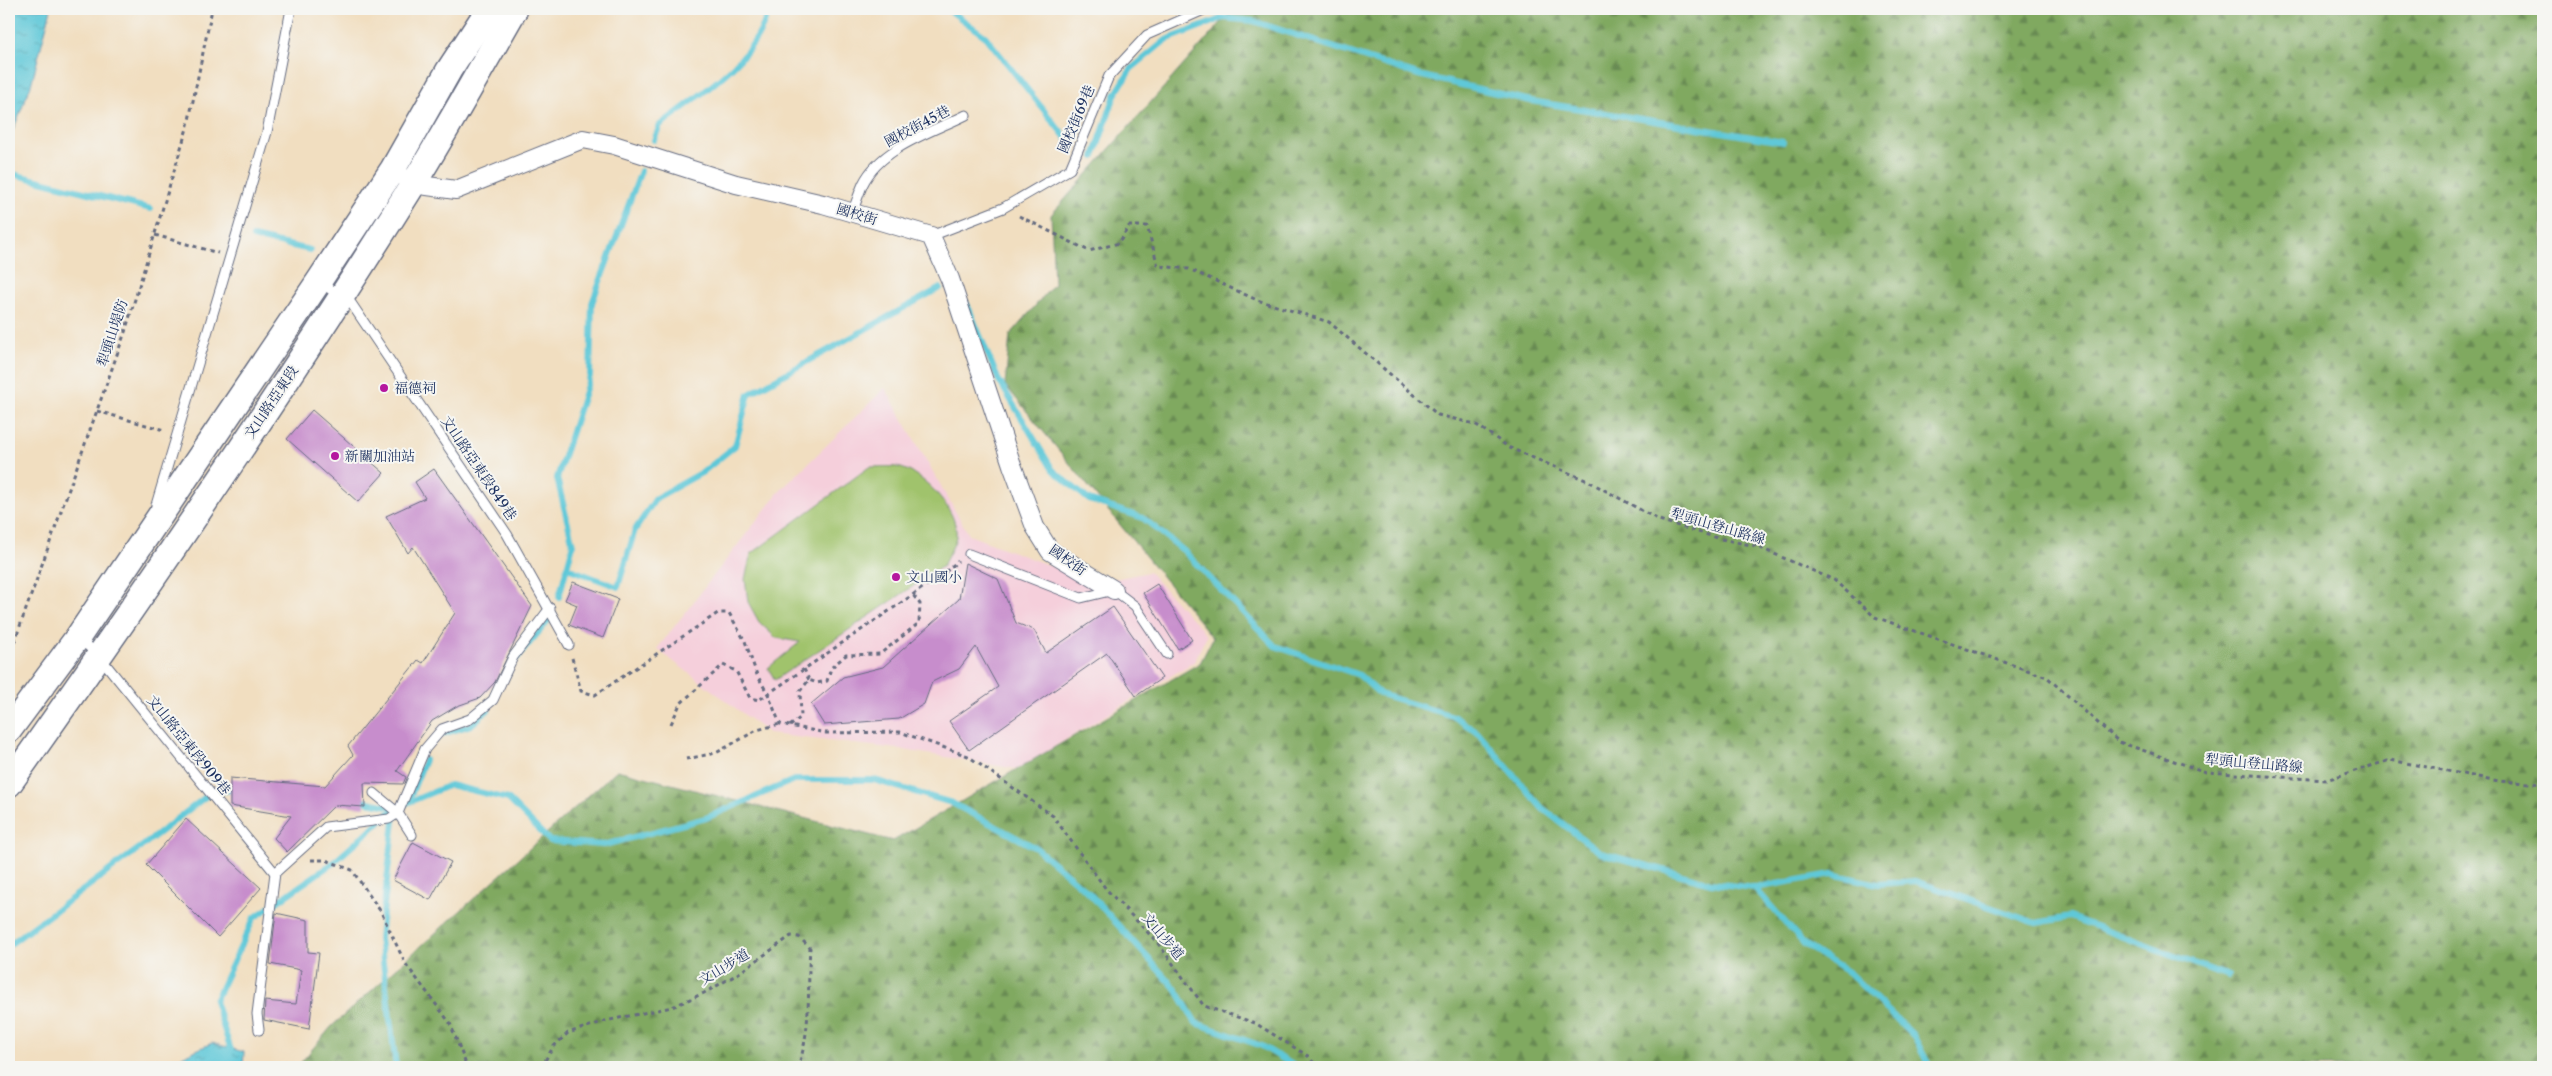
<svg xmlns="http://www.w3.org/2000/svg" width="2552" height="1076" viewBox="0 0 2552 1076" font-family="'Libre Caslon Text','Noto Serif TC',serif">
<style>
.built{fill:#f5cfdb}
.grass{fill:#a0c36c;stroke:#5e7965}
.forest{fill:url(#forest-firs);stroke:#4e6c5f}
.water{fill:url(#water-ripples);stroke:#3c7c9b}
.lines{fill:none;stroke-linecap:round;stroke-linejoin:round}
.stream{stroke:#5ec8d8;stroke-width:6}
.building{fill:#c78dcc}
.service-casing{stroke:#666c80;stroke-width:11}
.minor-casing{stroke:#666c80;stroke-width:20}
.secondary-casing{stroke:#666c80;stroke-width:28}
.path{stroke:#666c80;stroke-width:3;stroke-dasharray:4 4;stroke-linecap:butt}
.service{stroke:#fff;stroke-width:9}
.minor{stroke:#fff;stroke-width:18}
.secondary{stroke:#fff;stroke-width:25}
.poi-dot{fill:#b5179e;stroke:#f6f6f2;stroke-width:2}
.labels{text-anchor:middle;stroke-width:4;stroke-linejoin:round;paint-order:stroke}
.street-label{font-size:14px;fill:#1b2f5e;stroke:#f6f6f2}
.poi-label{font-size:14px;fill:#1b2f5e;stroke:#f6f6f2;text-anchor:start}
</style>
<defs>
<pattern id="forest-firs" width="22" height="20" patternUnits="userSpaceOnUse" patternTransform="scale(1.25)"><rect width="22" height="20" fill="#80a960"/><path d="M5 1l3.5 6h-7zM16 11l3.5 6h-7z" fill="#688a52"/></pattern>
<pattern id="water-ripples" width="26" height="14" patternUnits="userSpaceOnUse" patternTransform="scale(1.25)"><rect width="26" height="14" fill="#5ec8d8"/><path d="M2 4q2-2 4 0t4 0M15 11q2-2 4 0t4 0" fill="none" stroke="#4da3b2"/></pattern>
</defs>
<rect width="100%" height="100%" fill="#f6f6f2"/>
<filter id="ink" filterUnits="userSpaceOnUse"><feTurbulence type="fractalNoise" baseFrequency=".02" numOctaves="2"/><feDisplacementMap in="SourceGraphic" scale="10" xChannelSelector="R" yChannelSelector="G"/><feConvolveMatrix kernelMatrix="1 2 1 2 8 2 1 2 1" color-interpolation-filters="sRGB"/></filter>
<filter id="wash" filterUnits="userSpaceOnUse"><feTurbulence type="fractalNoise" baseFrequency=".0096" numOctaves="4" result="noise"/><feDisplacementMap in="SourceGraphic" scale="20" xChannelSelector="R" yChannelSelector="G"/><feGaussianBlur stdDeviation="1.12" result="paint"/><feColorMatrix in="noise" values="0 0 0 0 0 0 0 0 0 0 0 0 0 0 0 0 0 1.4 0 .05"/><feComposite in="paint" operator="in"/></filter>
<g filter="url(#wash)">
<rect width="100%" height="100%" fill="#f1dec0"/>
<polygon class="built" points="885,388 969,535 1095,583 1149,572 1207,635 1194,662 1017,769 898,749 770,734 657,649 778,493"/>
<path class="grass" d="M869 467C878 467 888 466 897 467 922 471 960 511 956 537 954 546 947 557 943 566L775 680 768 668 800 642 776 638 759 622 748 602 745 579 751 554Z"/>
<polygon class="forest" points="1233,9 2543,9 2543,1067 297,1067 332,1026 617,770 893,841 1200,663 1213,638 1005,385 1010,335 1054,284 1051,215"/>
<g class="water">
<polygon points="9,9 51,9 31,85 9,141"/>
<polygon points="212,1043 244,1052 243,1067 177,1067 174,1060"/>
</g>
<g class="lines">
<g class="stream">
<polyline points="948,9 986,37 1069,142"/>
<path d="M654 140 660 125C697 97 760 57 768 9"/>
<polyline points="1094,157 1115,95 1131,69 1166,40 1223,18 1253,21 1418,75 1531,101 1783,142"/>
<polyline points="9,173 151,209"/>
<polyline points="253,237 310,250"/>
<polyline points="967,304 998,379 1053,470 1089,500 1143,518 1184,551 1275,646 1359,675 1380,694 1453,716 1477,732 1542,808 1601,853 1711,883 1755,888 1832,874 1878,884 1915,881 2036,923 2070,917 2228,976"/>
<polyline points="567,568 618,587 635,530 656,498 703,472 735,446 749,394 940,288"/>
<polyline points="559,597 573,545 557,478 590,376 592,303 641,171"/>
<polyline points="517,658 548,621"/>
<polyline points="443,734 471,725 488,710"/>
<polyline points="357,800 389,806"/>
<polyline points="408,802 425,760"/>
<polyline points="407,803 450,785 508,799 550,841 604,845 706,818 794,780 874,780 952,803 1036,848 1088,892 1176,989 1196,1023 1262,1046 1296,1067"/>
<polyline points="395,813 380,938 396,1067"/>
<polyline points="1755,888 1805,945 1849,973 1913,1035 1930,1067"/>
<polyline points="9,945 141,847 213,791 238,790"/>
<polyline points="228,1067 231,1050 215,1001 254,918 333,863 396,807"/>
</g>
</g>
<g id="blocks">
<g class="building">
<polygon points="312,410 384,473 358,502 287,439"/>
<polygon points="434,469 532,606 495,682 480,698 457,706 432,721 397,771 406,777 403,784 364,783 365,807 335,805 287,852 274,838 291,816 230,806 230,778 325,786 353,755 348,746 418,660 423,663 455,613 413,547 408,553 386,516 425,498 415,482"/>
<polygon points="965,563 998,579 1016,623 1034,630 1046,653 1113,607 1162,678 1136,696 1107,653 969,750 949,721 998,687 976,647 959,669 932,682 924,704 899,719 824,725 811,704 843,677 883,667 959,599"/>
<polygon points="573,582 618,599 603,638 569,625 577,605 565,600"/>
<polygon points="1157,584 1192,640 1178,649 1143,593"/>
<polygon points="186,819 261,888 218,937 146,865"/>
<polygon points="413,842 451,862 430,900 393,880"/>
<polygon points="276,913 308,920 308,952 319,953 309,1029 264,1020 265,1001 296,1004 301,970 270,964"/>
</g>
</g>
</g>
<g filter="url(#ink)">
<use href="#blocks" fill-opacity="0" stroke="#666c80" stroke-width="1"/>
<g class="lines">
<g class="service-casing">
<g id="service">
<path d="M852 213C856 203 859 193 863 184 881 147 932 132 966 115"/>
<polyline points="931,236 1003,208 1070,169 1109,76 1147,35 1206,9"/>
<polyline points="321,283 351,303 507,534 569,645"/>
<polyline points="156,505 267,132 291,9"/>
<polyline points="969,554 1081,598 1114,590 1135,606 1167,654"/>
<polyline points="78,637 99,656 275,873"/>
<polyline points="374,793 398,813 425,749 442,729 470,719 493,700 513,657 550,608"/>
<polyline points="259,1030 257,1014 275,873 326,827 389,819 398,813 412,835"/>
</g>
</g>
<g class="minor-casing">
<polyline id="minor" points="405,178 413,184 456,190 583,139 614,145 736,184 823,204 931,236 950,279 1012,465 1035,527 1050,551 1114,590"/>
</g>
<g class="secondary-casing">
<g id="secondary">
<polyline points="9,730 78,637 319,281 393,169 449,70 489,9"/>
<path d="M9 784C148 588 285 389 412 186 448 128 481 68 515 9"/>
</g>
</g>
<g class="path">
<polyline points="1019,216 1089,251 1119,243 1129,226 1147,226 1158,266 1189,269 1257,300 1329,322 1438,415 1475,424 1510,448 1588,481 1659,520 1721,539 1756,546 1834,580 1875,617 2047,677 2119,742 2206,772 2326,780 2390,760 2499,781 2543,784"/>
<polyline points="155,235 218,253"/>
<polyline points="97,411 164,430"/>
<polyline points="9,657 125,332 188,125 212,9"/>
<polyline points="572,658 581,691 595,695 718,613 729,613 745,641 757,675 768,694 780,724 826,733 900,732 968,756 1053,816 1106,889 1157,942 1204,1006 1255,1023 1308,1056 1317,1067"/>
<polyline points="804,669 809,680"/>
<polyline points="671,724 680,704 723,665 736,671 750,698 759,700 943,574 958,561"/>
<polyline points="790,726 801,717 800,691 809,680 817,683 827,681 831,668 846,655 880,654 919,623 920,604 913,595"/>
<polyline points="686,759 716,753 757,730 780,724"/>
<polyline points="311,860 326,860 352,870 381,912 405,963 450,1023 467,1067"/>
<path d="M541 1067 554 1046 568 1033 605 1021 672 1007 704 993 736 975 791 936 799 937 810 948C807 988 812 1028 798 1067"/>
</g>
<use href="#service" class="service"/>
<use href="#minor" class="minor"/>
<use href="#secondary" class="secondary"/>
</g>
</g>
<g class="poi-dot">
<circle cx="384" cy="388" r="5"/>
<circle cx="335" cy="456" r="5"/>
<circle cx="896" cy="577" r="5"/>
</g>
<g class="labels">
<g class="street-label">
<text transform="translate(1076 119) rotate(-67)" y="5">國校街69巷</text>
<text transform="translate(917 126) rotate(-28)" y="5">國校街45巷</text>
<text transform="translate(857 214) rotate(17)" y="5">國校街</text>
<text transform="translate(112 333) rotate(-72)" y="5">犁頭山堤防</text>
<text transform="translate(271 402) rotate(-56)" y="5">文山路亞東段</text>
<text transform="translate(479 468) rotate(56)" y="5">文山路亞東段849巷</text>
<text transform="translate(1718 526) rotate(16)" y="5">犁頭山登山路線</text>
<text transform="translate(1068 560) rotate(35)" y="5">國校街</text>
<text transform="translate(189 745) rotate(51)" y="5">文山路亞東段909巷</text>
<text transform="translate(2254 763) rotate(5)" y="5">犁頭山登山路線</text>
<text transform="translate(1163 936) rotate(50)" y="5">文山步道</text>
<text transform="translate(724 967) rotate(-31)" y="5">文山步道</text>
</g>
<g class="poi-label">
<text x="394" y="393">福德祠</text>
<text x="345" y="461">新關加油站</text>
<text x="906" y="582">文山國小</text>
</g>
</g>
<rect width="2552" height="1076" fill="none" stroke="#f6f6f2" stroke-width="30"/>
</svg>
